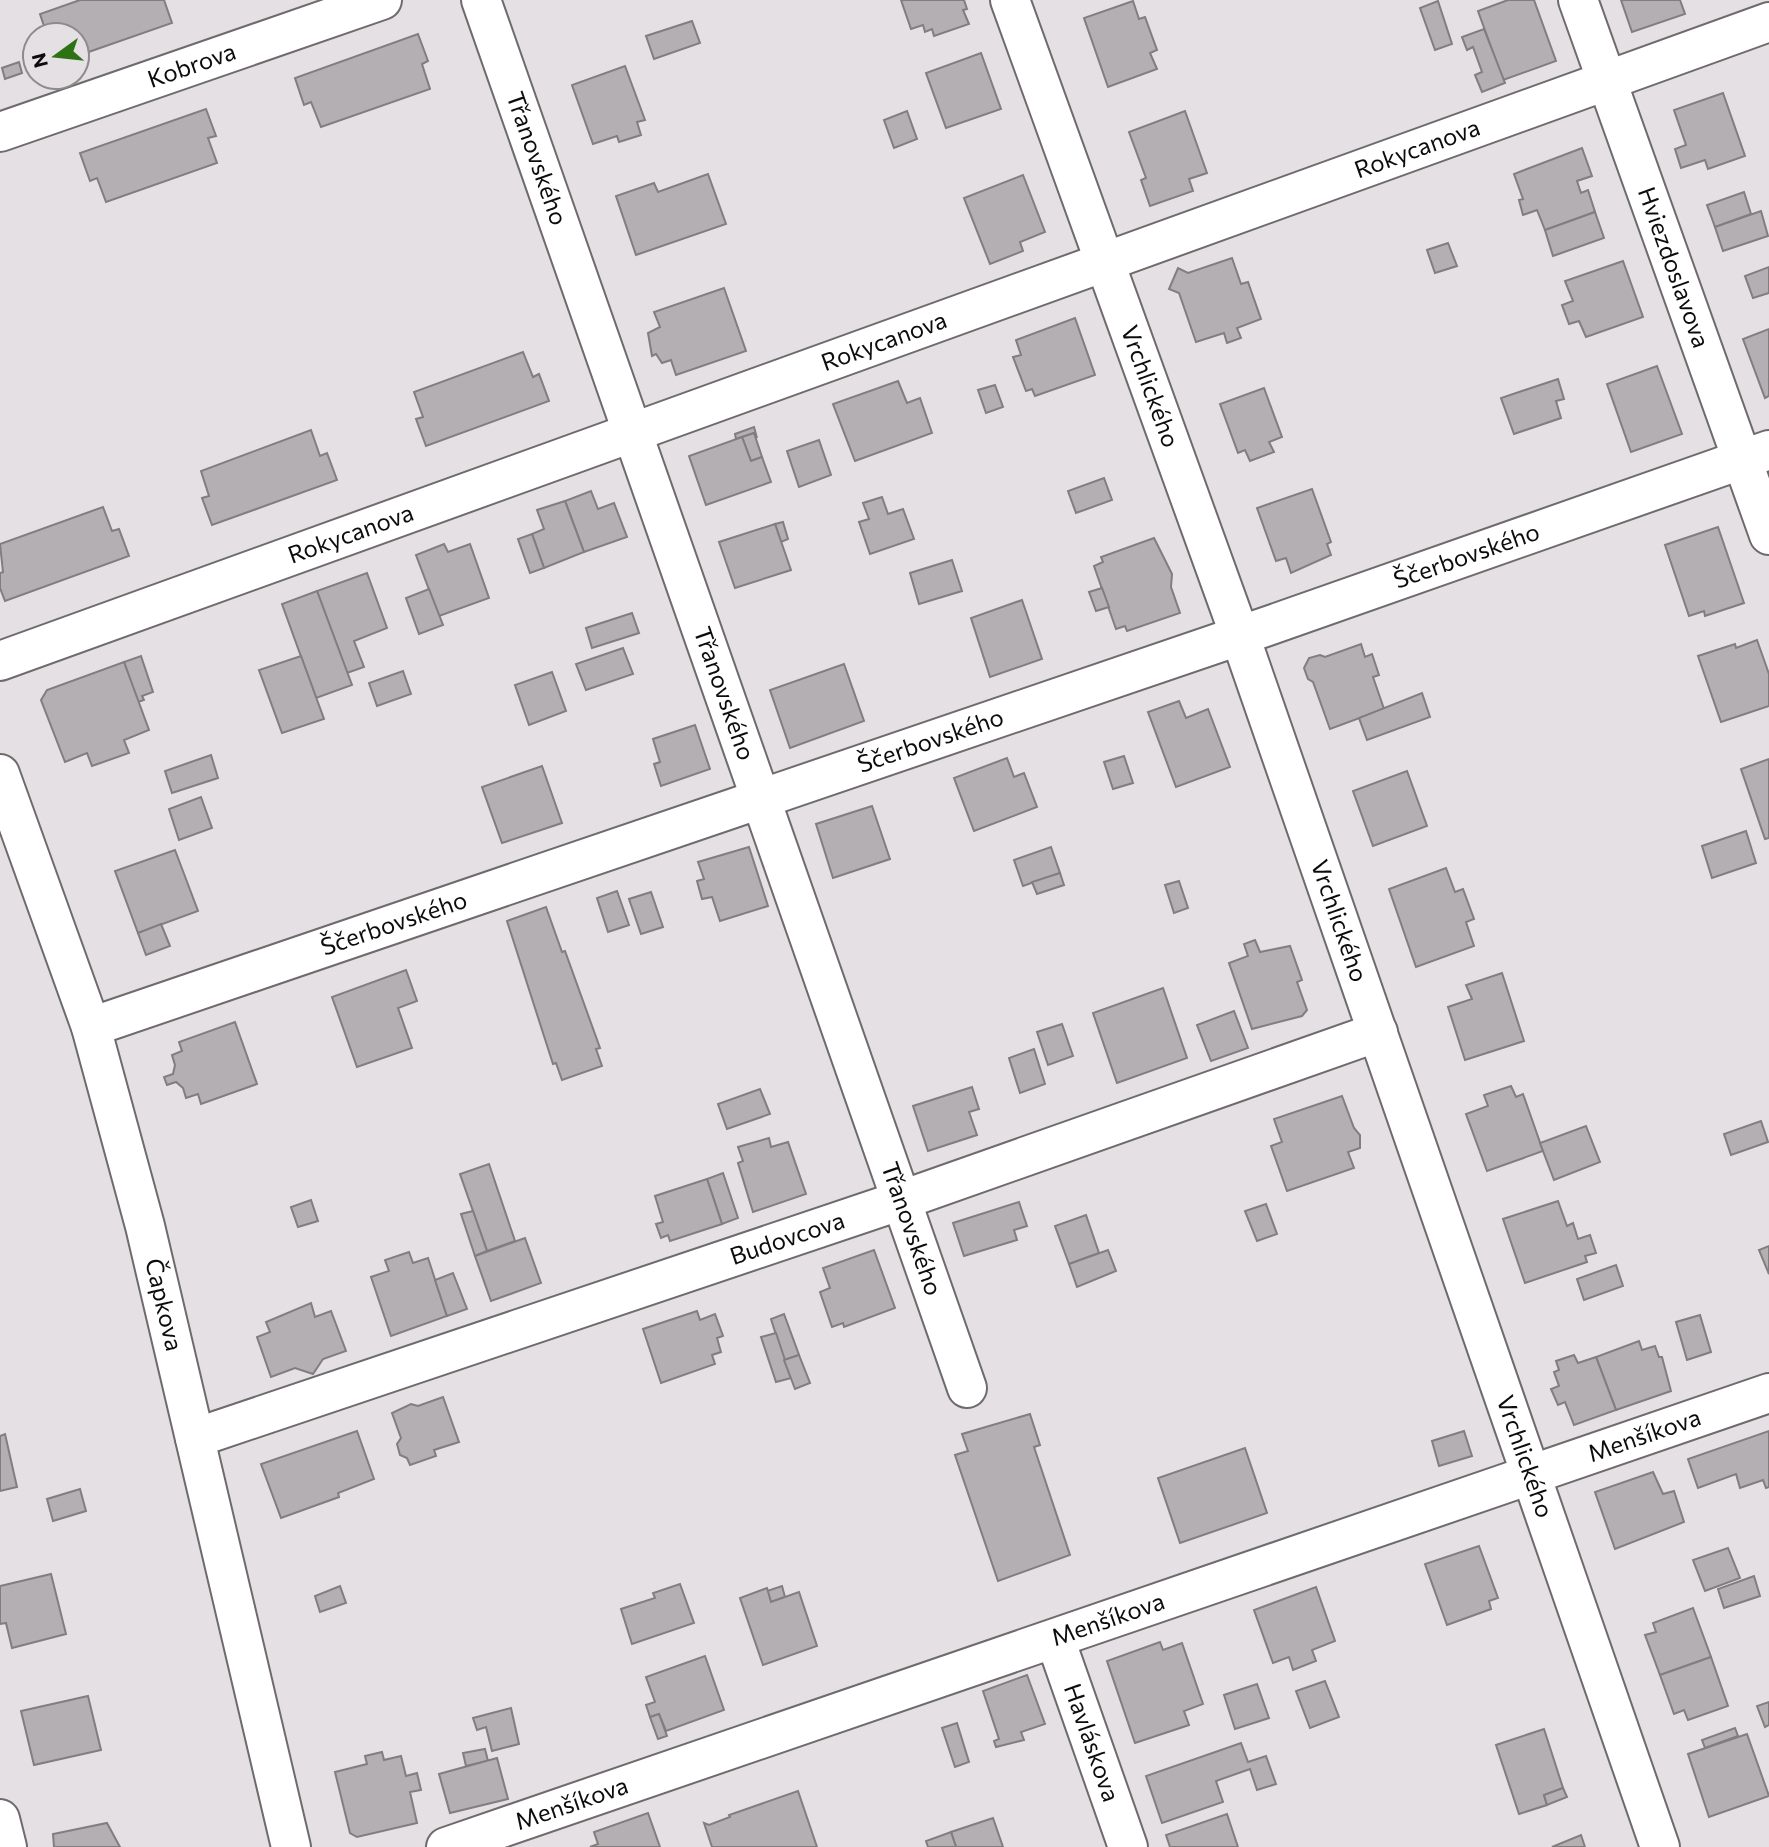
<svg xmlns="http://www.w3.org/2000/svg" width="1769" height="1847" viewBox="0 0 1769 1847" font-family="Commissioner,sans-serif">
<style>
.building{fill:#b4afb2;stroke:#827d7f;stroke-width:2}
.lines{fill:none;stroke-linecap:round;stroke-linejoin:round}
.minor-casing{stroke:#6f6a6d;stroke-width:42}
.minor{stroke:#fff;stroke-width:38}
.labels{text-anchor:middle;stroke-width:5;stroke-linejoin:round;paint-order:stroke}
.street-label{font-size:24px;fill:#0d0c0d;stroke:#e5e0e3}
</style>
<rect width="100%" height="100%" fill="#e5e0e3"/>
<g class="building">
<polygon points="80,0 164,0 172,23 77,56 77,35 47,35 40,14"/>
<polygon points="901,0 964,0 967,9 963,10 969,24 934,36 932,29 925,32 923,25 911,29"/>
<polygon points="1508,0 1534,0 1556,61 1503,80 1478,11"/>
<polygon points="1621,0 1680,0 1685,14 1632,32"/>
<polygon points="1133,1 1139,19 1145,17 1157,50 1150,53 1157,69 1108,87 1084,18"/>
<polygon points="1438,1 1452,44 1435,50 1420,8"/>
<polygon points="692,21 700,43 654,59 646,36"/>
<polygon points="1484,29 1505,83 1482,92 1475,75 1482,72 1473,47 1467,50 1462,37"/>
<polygon points="418,34 428,61 422,64 430,89 321,127 311,102 304,105 295,78"/>
<polygon points="981,53 1001,109 946,128 926,73"/>
<polygon points="19,62 22,73 5,79 2,68"/>
<polygon points="625,66 645,120 637,122 641,135 619,142 617,136 593,144 572,85"/>
<polygon points="1723,93 1745,156 1708,169 1705,160 1681,168 1675,149 1686,145 1674,110"/>
<polygon points="206,109 216,136 208,138 217,163 106,202 97,178 90,181 80,153"/>
<polygon points="907,111 917,139 894,148 884,120"/>
<polygon points="1185,111 1207,173 1189,179 1193,191 1150,206 1141,180 1146,178 1129,132"/>
<polygon points="1582,148 1592,176 1577,181 1581,193 1588,190 1595,212 1545,230 1537,210 1523,215 1519,200 1523,199 1514,174"/>
<polygon points="708,174 726,224 636,255 616,196 654,183 658,192"/>
<polygon points="1023,175 1045,232 1020,242 1023,251 990,264 964,198"/>
<polygon points="1744,192 1751,214 1715,227 1707,205"/>
<polygon points="1761,211 1768,236 1723,251 1715,227"/>
<polygon points="1595,212 1604,238 1553,256 1545,230"/>
<polygon points="1448,243 1457,266 1435,273 1427,250"/>
<polygon points="1232,258 1241,284 1248,282 1261,319 1237,328 1241,338 1227,343 1224,333 1196,342 1179,293 1169,289 1178,268 1188,273"/>
<polygon points="1623,261 1643,317 1586,337 1579,321 1569,324 1562,305 1573,301 1565,281"/>
<polygon points="1769,267 1769,293 1753,298 1745,276"/>
<polygon points="724,288 746,351 676,375 671,360 662,363 656,354 652,356 648,333 660,327 654,312"/>
<polygon points="1075,318 1095,375 1035,396 1032,389 1026,391 1013,357 1021,355 1016,340"/>
<polygon points="1769,329 1769,396 1765,398 1743,339"/>
<polygon points="523,352 533,377 539,374 549,401 426,446 416,419 423,417 414,392"/>
<polygon points="1657,366 1682,434 1631,452 1607,384"/>
<polygon points="1558,379 1564,399 1556,401 1561,418 1514,434 1501,398"/>
<polygon points="898,381 907,403 920,398 932,433 855,461 833,404"/>
<polygon points="995,385 1003,407 986,413 978,390"/>
<polygon points="1264,388 1282,437 1269,442 1274,452 1250,461 1245,450 1238,453 1220,404"/>
<polygon points="754,427 757,438 754,433 736,439 735,434"/>
<polygon points="311,430 320,456 327,453 337,480 212,525 202,498 209,496 201,471"/>
<polygon points="754,433 762,457 751,461 742,437"/>
<polygon points="742,437 751,461 762,457 771,482 706,505 689,456"/>
<polygon points="819,440 831,475 799,487 787,451"/>
<polygon points="1104,478 1112,500 1076,513 1068,491"/>
<polygon points="1312,489 1331,542 1327,544 1331,555 1291,573 1286,558 1276,561 1257,508"/>
<polygon points="591,491 598,509 614,503 627,537 584,552 565,501"/>
<polygon points="882,497 888,514 903,509 914,539 870,554 859,522 869,519 863,503"/>
<polygon points="565,501 584,552 544,568 532,534 544,529 537,510"/>
<polygon points="103,507 112,531 119,529 129,556 5,601 0,588 0,573 3,572 0,544"/>
<polygon points="783,522 788,539 781,542 775,524"/>
<polygon points="775,524 791,570 735,588 719,542"/>
<polygon points="1718,527 1744,603 1705,616 1704,611 1689,616 1665,545"/>
<polygon points="532,534 544,568 530,573 518,539"/>
<polygon points="1154,538 1172,574 1171,587 1180,613 1127,631 1125,626 1116,629 1094,566 1103,562 1101,557"/>
<polygon points="444,544 448,552 470,544 489,598 439,616 416,555"/>
<polygon points="952,560 962,591 919,604 910,573"/>
<polygon points="367,573 387,628 354,641 364,667 347,673 317,591"/>
<polygon points="1102,588 1109,607 1096,611 1089,592"/>
<polygon points="429,589 443,625 419,634 406,598"/>
<polygon points="317,591 352,685 316,698 282,604"/>
<polygon points="1022,600 1042,659 990,677 971,618"/>
<polygon points="632,613 639,633 592,648 586,628"/>
<polygon points="1757,640 1769,674 1769,706 1721,722 1698,656 1735,644 1736,648"/>
<polygon points="1361,644 1365,657 1372,654 1379,675 1373,677 1384,709 1330,729 1313,682 1308,679 1304,668 1309,658 1320,655 1325,657"/>
<polygon points="623,648 633,674 586,690 576,664"/>
<polygon points="141,656 153,692 142,696 144,700 138,702 124,662"/>
<polygon points="301,656 324,719 282,733 259,670"/>
<polygon points="124,662 149,730 124,740 129,753 92,766 87,753 65,762 41,700 47,690"/>
<polygon points="844,664 864,721 790,748 770,690"/>
<polygon points="403,671 411,694 377,706 369,683"/>
<polygon points="552,672 566,711 529,725 515,685"/>
<polygon points="1422,693 1430,717 1367,740 1359,718"/>
<polygon points="1179,701 1186,718 1208,709 1230,767 1176,787 1148,712"/>
<polygon points="695,725 710,769 661,786 654,764 660,762 653,739"/>
<polygon points="211,755 218,778 172,793 165,771"/>
<polygon points="1124,756 1133,783 1113,789 1104,762"/>
<polygon points="1007,758 1014,777 1024,773 1037,807 974,831 954,778"/>
<polygon points="1769,759 1769,838 1765,839 1741,769"/>
<polygon points="542,766 562,823 502,843 482,787"/>
<polygon points="1407,771 1427,826 1373,846 1353,791"/>
<polygon points="201,797 212,828 179,840 169,809"/>
<polygon points="872,806 890,859 833,878 816,824"/>
<polygon points="1746,831 1756,863 1712,878 1702,846"/>
<polygon points="749,847 768,906 720,921 712,897 702,899 697,881 704,879 698,862"/>
<polygon points="1051,847 1060,873 1023,886 1014,860"/>
<polygon points="175,850 198,911 138,933 115,871"/>
<polygon points="1446,868 1455,892 1463,889 1474,919 1466,922 1474,946 1416,967 1389,889"/>
<polygon points="1060,873 1064,885 1037,894 1032,882"/>
<polygon points="1179,881 1188,908 1174,913 1165,885"/>
<polygon points="617,891 629,925 608,932 597,898"/>
<polygon points="651,892 663,927 641,934 629,899"/>
<polygon points="546,907 562,952 565,951 600,1048 596,1049 602,1066 562,1080 556,1063 553,1064 507,921"/>
<polygon points="161,924 170,946 146,955 138,933"/>
<polygon points="1255,940 1260,952 1290,946 1302,980 1297,982 1307,1010 1302,1016 1252,1029 1229,963 1248,956 1244,944"/>
<polygon points="406,970 417,1001 398,1008 412,1048 357,1067 332,997"/>
<polygon points="1502,973 1524,1041 1465,1060 1448,1007 1472,999 1466,985"/>
<polygon points="1163,988 1187,1058 1117,1083 1093,1013"/>
<polygon points="1234,1011 1248,1048 1211,1061 1197,1025"/>
<polygon points="235,1022 257,1084 201,1104 198,1094 186,1098 183,1088 176,1082 167,1085 164,1077 173,1074 175,1065 172,1055 182,1051 179,1042"/>
<polygon points="1062,1024 1073,1056 1048,1065 1037,1032"/>
<polygon points="1034,1049 1045,1084 1020,1093 1009,1058"/>
<polygon points="1511,1086 1516,1097 1523,1094 1543,1151 1487,1171 1466,1114 1488,1106 1484,1095"/>
<polygon points="972,1087 979,1109 969,1112 977,1135 928,1151 913,1106"/>
<polygon points="760,1089 770,1114 727,1129 718,1104"/>
<polygon points="1342,1096 1354,1128 1360,1135 1360,1148 1348,1152 1354,1168 1287,1191 1271,1146 1282,1142 1274,1119"/>
<polygon points="1761,1121 1768,1142 1731,1155 1724,1134"/>
<polygon points="1586,1126 1600,1162 1554,1180 1540,1143"/>
<polygon points="769,1138 771,1147 788,1142 806,1194 753,1212 738,1163 743,1161 738,1147"/>
<polygon points="489,1164 515,1241 487,1251 460,1174"/>
<polygon points="723,1173 738,1218 722,1224 707,1179"/>
<polygon points="707,1179 722,1224 670,1241 668,1235 661,1238 656,1224 663,1222 655,1196"/>
<polygon points="311,1200 318,1221 298,1227 291,1207"/>
<polygon points="1558,1201 1567,1226 1573,1223 1578,1239 1590,1235 1596,1253 1585,1256 1587,1262 1525,1283 1503,1219"/>
<polygon points="1019,1202 1027,1226 1014,1230 1017,1240 964,1256 953,1223"/>
<polygon points="1266,1204 1277,1234 1257,1241 1245,1211"/>
<polygon points="473,1211 487,1251 475,1256 461,1214"/>
<polygon points="1086,1215 1099,1253 1069,1264 1055,1226"/>
<polygon points="525,1238 541,1283 491,1301 475,1256"/>
<polygon points="1769,1246 1769,1274 1759,1250"/>
<polygon points="874,1250 895,1308 844,1327 843,1323 832,1327 820,1292 830,1288 823,1268"/>
<polygon points="1108,1250 1116,1271 1077,1287 1069,1264"/>
<polygon points="409,1252 413,1263 428,1258 447,1316 391,1336 371,1277 389,1271 385,1260"/>
<polygon points="1616,1265 1623,1286 1584,1300 1577,1279"/>
<polygon points="453,1273 467,1309 447,1316 435,1280"/>
<polygon points="311,1303 315,1317 331,1311 346,1351 323,1359 313,1374 295,1368 271,1377 257,1337 270,1332 266,1322"/>
<polygon points="697,1311 700,1320 715,1314 723,1336 717,1338 721,1352 712,1355 715,1364 661,1383 643,1329"/>
<polygon points="784,1314 799,1355 784,1360 771,1319"/>
<polygon points="1700,1315 1711,1352 1687,1360 1676,1322"/>
<polygon points="776,1333 791,1378 776,1382 761,1337"/>
<polygon points="1639,1341 1642,1350 1655,1346 1659,1357 1662,1357 1671,1391 1616,1410 1596,1357"/>
<polygon points="799,1355 810,1383 795,1389 784,1360"/>
<polygon points="1574,1355 1578,1363 1596,1357 1616,1410 1574,1425 1565,1402 1558,1405 1551,1389 1559,1386 1554,1372 1559,1370 1556,1361"/>
<polygon points="443,1397 459,1442 434,1450 436,1456 410,1465 407,1458 400,1455 397,1444 401,1438 392,1413 411,1404 418,1406"/>
<polygon points="1030,1414 1040,1445 1034,1447 1070,1555 998,1581 955,1455 968,1451 962,1434"/>
<polygon points="357,1431 374,1479 338,1493 339,1497 281,1518 261,1464"/>
<polygon points="1464,1431 1472,1456 1439,1466 1432,1441"/>
<polygon points="1769,1431 1769,1487 1766,1488 1763,1480 1740,1488 1736,1474 1698,1488 1688,1459"/>
<polygon points="5,1434 17,1487 0,1491 0,1436"/>
<polygon points="1245,1448 1267,1513 1180,1543 1158,1478"/>
<polygon points="1653,1472 1663,1494 1674,1491 1684,1522 1615,1549 1595,1492"/>
<polygon points="80,1489 86,1511 53,1521 47,1499"/>
<polygon points="1479,1546 1498,1598 1489,1601 1491,1609 1447,1625 1425,1564"/>
<polygon points="1728,1548 1740,1578 1705,1591 1693,1560"/>
<polygon points="51,1574 66,1634 12,1648 6,1623 0,1624 0,1586"/>
<polygon points="1754,1576 1760,1596 1724,1608 1718,1589"/>
<polygon points="680,1584 694,1623 632,1644 621,1609 655,1598 653,1593"/>
<polygon points="340,1586 346,1603 320,1612 315,1596"/>
<polygon points="782,1586 785,1597 771,1602 767,1591"/>
<polygon points="1316,1587 1335,1641 1312,1650 1316,1661 1293,1670 1289,1657 1273,1663 1254,1610"/>
<polygon points="767,1588 771,1602 799,1592 817,1646 763,1665 740,1598"/>
<polygon points="1693,1608 1711,1657 1660,1675 1645,1635 1656,1632 1653,1623"/>
<polygon points="1160,1642 1163,1650 1182,1643 1203,1704 1184,1711 1189,1725 1135,1743 1107,1661"/>
<polygon points="705,1656 724,1710 666,1731 659,1714 650,1717 646,1705 655,1702 646,1677"/>
<polygon points="1711,1657 1728,1706 1688,1720 1684,1710 1674,1714 1660,1675"/>
<polygon points="1027,1675 1045,1724 1021,1732 1024,1740 996,1747 994,1741 999,1739 983,1691"/>
<polygon points="1325,1681 1339,1717 1310,1728 1296,1691"/>
<polygon points="1257,1684 1269,1718 1235,1729 1224,1695"/>
<polygon points="88,1696 101,1750 34,1765 21,1711"/>
<polygon points="1769,1702 1769,1725 1765,1727 1757,1706"/>
<polygon points="511,1708 519,1744 492,1751 486,1727 477,1730 473,1718"/>
<polygon points="659,1714 667,1736 658,1739 650,1717"/>
<polygon points="957,1723 969,1762 955,1767 942,1728"/>
<polygon points="1735,1728 1738,1736 1705,1748 1702,1740"/>
<polygon points="1544,1729 1563,1788 1544,1795 1547,1805 1519,1814 1496,1745"/>
<polygon points="1747,1734 1769,1796 1709,1817 1688,1754"/>
<polygon points="1241,1743 1248,1762 1266,1756 1276,1784 1257,1790 1250,1769 1216,1781 1223,1802 1162,1823 1146,1776"/>
<polygon points="485,1749 488,1761 466,1766 463,1753"/>
<polygon points="382,1752 384,1760 401,1756 406,1776 417,1773 421,1790 410,1792 417,1823 357,1837 350,1833 335,1772 367,1764 365,1756"/>
<polygon points="497,1758 508,1799 450,1813 439,1774"/>
<polygon points="1563,1788 1567,1797 1547,1805 1544,1795"/>
<polygon points="798,1791 817,1847 712,1847 704,1823 709,1825 730,1817 729,1815"/>
<polygon points="648,1813 660,1847 590,1847 598,1844 594,1832"/>
<polygon points="1227,1814 1238,1847 1170,1847 1166,1835"/>
<polygon points="993,1818 1003,1847 956,1847 951,1832"/>
<polygon points="107,1823 120,1847 54,1847 53,1834"/>
<polygon points="951,1832 956,1847 928,1847 926,1841"/>
<polygon points="1581,1835 1585,1847 1552,1847"/>
</g>
<g class="lines">
<g class="minor-casing">
<g id="minor">
<path id="s1" d="M481 0 967 1388"/>
<path id="s2" d="M1010 0 1240 636 1660 1847"/>
<path id="s3" d="M1578 0 1769 535"/>
<path id="s4" d="M0 132 382 0"/>
<path id="s5" d="M0 661 1769 22"/>
<path id="s6" d="M0 774 91 1027 145 1226 291 1847"/>
<path id="s7" d="M91 1027 1265 627 1769 450"/>
<path id="s8" d="M195 1438 902 1200 1378 1032"/>
<path id="s9" d="M1055 1639 1128 1847"/>
<polyline points="0,1819 7,1847"/>
<path id="s10" d="M446 1847 1769 1393"/>
</g>
</g>
<use href="#minor" class="minor"/>
</g>
<g class="labels">
<g class="street-label">
<text dy="8" stroke="none"><textPath href="#s4" startOffset="203">Kobrova</textPath></text>
<text dy="8" stroke="none"><textPath href="#s5" startOffset="1507">Rokycanova</textPath></text>
<text dy="8" stroke="none"><textPath href="#s1" startOffset="168">Třanovského</textPath></text>
<text dy="8" stroke="none"><textPath href="#s3" startOffset="284">Hviezdoslavova</textPath></text>
<text dy="8" stroke="none"><textPath href="#s5" startOffset="940">Rokycanova</textPath></text>
<text dy="8" stroke="none"><textPath href="#s2" startOffset="411">Vrchlického</textPath></text>
<text dy="8" stroke="none"><textPath href="#s5" startOffset="373">Rokycanova</textPath></text>
<text dy="8" stroke="none"><textPath href="#s7" startOffset="1454">Ščerbovského</textPath></text>
<text dy="8" stroke="none"><textPath href="#s1" startOffset="735">Třanovského</textPath></text>
<text dy="8" stroke="none"><textPath href="#s7" startOffset="887">Ščerbovského</textPath></text>
<text dy="8" stroke="none"><textPath href="#s2" startOffset="978">Vrchlického</textPath></text>
<text dy="8" stroke="none"><textPath href="#s7" startOffset="320">Ščerbovského</textPath></text>
<text dy="8" stroke="none"><textPath href="#s1" startOffset="1302">Třanovského</textPath></text>
<text dy="8" stroke="none"><textPath href="#s8" startOffset="625">Budovcova</textPath></text>
<text dy="8" stroke="none"><textPath href="#s6" startOffset="556">Čapkova</textPath></text>
<text dy="8" stroke="none"><textPath href="#s10" startOffset="1267">Menšíkova</textPath></text>
<text dy="8" stroke="none"><textPath href="#s2" startOffset="1545">Vrchlického</textPath></text>
<text dy="8" stroke="none"><textPath href="#s10" startOffset="700">Menšíkova</textPath></text>
<text dy="8" stroke="none"><textPath href="#s9" startOffset="110">Havláskova</textPath></text>
<text dy="8" stroke="none"><textPath href="#s10" startOffset="133">Menšíkova</textPath></text>
</g>
</g>
<g transform="translate(56 56) rotate(255)"><circle r="33" fill="#e5e0e3" stroke="#8f8b8d" stroke-width="2"/>
<path d="M0-5L12 26L0 18L-12 26Z" fill="#2d7315"/>
<text y="-10" font-size="19" font-weight="bold" text-anchor="middle" fill="#0d0c0d">N</text>
</g>
</svg>
